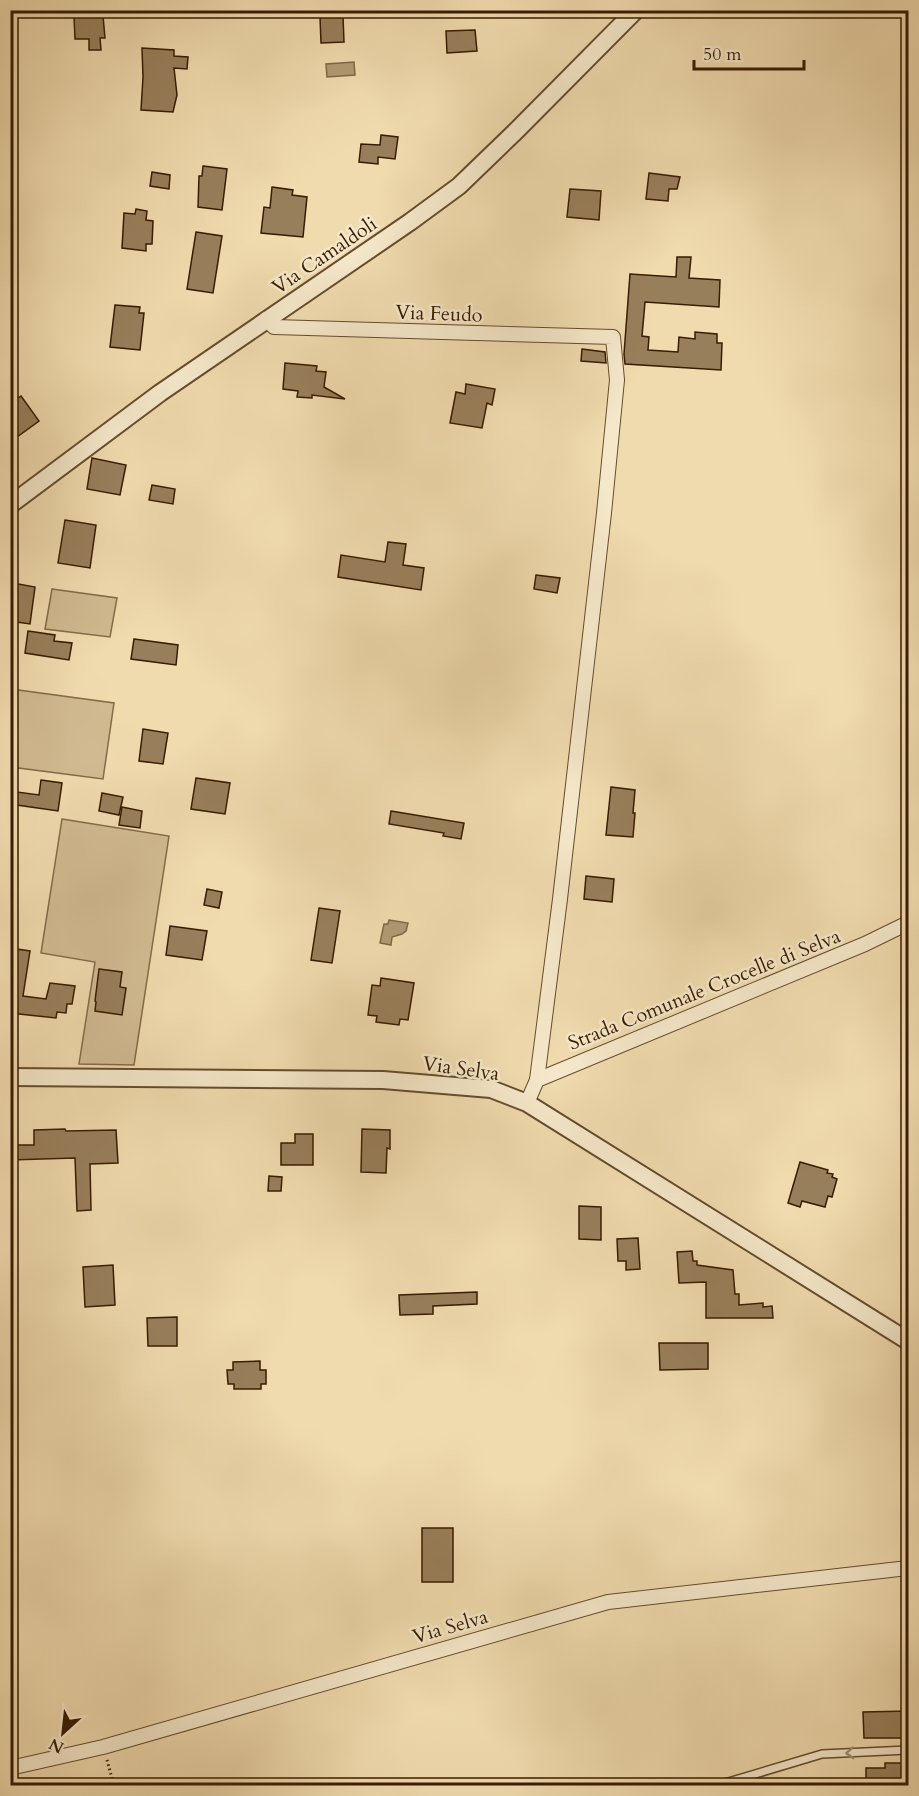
<svg xmlns="http://www.w3.org/2000/svg" width="919" height="1796" viewBox="0 0 919 1796" font-family="Cardo,serif">
<style>
.green{fill:#d1ba91;stroke:#846a49;stroke-width:1.5}
.water{fill:#b19a73;stroke:#816745;stroke-width:1.5}
.building{fill:#987f5b;stroke:#381b01;stroke-width:1.5}
.lines{fill:none;stroke-linecap:round;stroke-linejoin:round}
.service-casing{stroke:#664b2c;stroke-width:10}
.minor-casing{stroke:#664b2c;stroke-width:16}
.tertiary-casing{stroke:#664b2c;stroke-width:20}
.path{stroke:#381b01;stroke-width:3;stroke-dasharray:1.5 3;stroke-linecap:butt}
.service{stroke:#f5e8ca;stroke-width:7}
.minor{stroke:#f5e8ca;stroke-width:14}
.tertiary{stroke:#f5e8ca;stroke-width:16}
.oneway{stroke:#a08c70}
.labels{text-anchor:middle;stroke-width:5;stroke-linejoin:round;paint-order:stroke}
.street-label{font-size:20px;fill:#381b01;stroke:#f5e8ca}
</style>
<rect width="100%" height="100%" fill="#f0dbae"/>
<filter id="stains"><feTurbulence type="fractalNoise" baseFrequency=".00333" numOctaves="4"/><feColorMatrix values="0 0 0 0 .2 0 0 0 0 .09 0 0 0 0 .02 0 0 0 .5 -.17"/></filter>
<radialGradient id="worn" r=".72"><stop offset=".6" stop-color="#630" stop-opacity="0"/><stop offset="1" stop-color="#630" stop-opacity=".3"/></radialGradient>
<g class="green">
<polygon points="52,589 117,598 110,637 45,629"/>
<polygon points="11,689 114,703 103,779 11,767"/>
<polygon points="62,819 169,836 134,1065 79,1064 95,962 41,953"/>
</g>
<g class="water">
<polygon points="354,62 355,75 327,77 326,64"/>
<polygon points="389,920 408,923 406,931 402,934 392,937 391,945 380,943 384,924 388,924"/>
</g>
<g class="building">
<polygon points="103,16 105,38 100,38 101,50 89,50 89,39 75,39 74,17"/>
<polygon points="343,16 344,42 321,43 320,17"/>
<polygon points="475,30 477,51 447,53 446,31"/>
<polygon points="142,48 174,50 174,56 188,57 187,69 174,68 177,95 173,112 141,110 143,77"/>
<polygon points="381,135 398,137 395,159 378,157 378,164 359,162 361,144 380,145"/>
<polygon points="203,166 227,169 222,210 198,207 199,176 202,176"/>
<polygon points="152,172 170,175 169,189 150,186"/>
<polygon points="649,173 680,177 677,189 669,189 668,201 646,199"/>
<polygon points="272,187 293,190 292,195 307,197 303,237 261,233 264,207 270,208"/>
<polygon points="570,189 601,191 599,220 567,217"/>
<polygon points="136,209 147,211 146,220 153,221 152,244 146,244 146,251 122,248 124,213 135,214"/>
<polygon points="196,232 222,236 213,293 187,289"/>
<polygon points="677,257 691,257 689,278 720,280 719,307 645,302 642,336 649,337 648,350 678,352 679,337 695,339 695,332 717,334 717,343 722,343 721,370 625,364 624,354 630,274 676,277"/>
<polygon points="115,305 140,307 139,313 144,313 140,350 110,347"/>
<polygon points="582,349 605,352 606,363 581,361"/>
<polygon points="285,363 317,366 316,371 326,372 324,387 345,399 312,395 312,398 297,397 298,391 283,389"/>
<polygon points="466,384 495,389 492,405 487,403 482,428 450,423 456,392 465,394"/>
<polygon points="21,396 39,421 10,442 10,404"/>
<polygon points="92,458 126,465 120,495 87,489"/>
<polygon points="152,485 175,489 173,504 149,500"/>
<polygon points="65,520 96,525 90,568 58,563"/>
<polygon points="388,542 406,544 403,565 424,568 421,590 338,577 341,555 385,562"/>
<polygon points="536,575 560,578 557,593 534,589"/>
<polygon points="13,583 35,587 30,624 10,621 10,600"/>
<polygon points="28,631 55,635 54,641 72,643 69,660 25,653"/>
<polygon points="134,639 178,645 176,665 131,659"/>
<polygon points="143,729 168,733 163,764 139,761"/>
<polygon points="196,778 230,783 225,814 191,809"/>
<polygon points="41,780 62,783 58,811 10,804 10,791 39,795"/>
<polygon points="611,787 635,790 633,813 635,813 633,837 606,835"/>
<polygon points="102,793 123,797 119,815 99,811"/>
<polygon points="122,807 142,811 140,828 119,825"/>
<polygon points="391,811 464,823 461,839 443,836 444,833 389,824"/>
<polygon points="586,876 614,879 612,902 584,899"/>
<polygon points="207,889 222,892 219,908 204,905"/>
<polygon points="319,908 340,911 332,963 311,960"/>
<polygon points="170,926 207,931 202,960 166,955"/>
<polygon points="10,948 30,951 23,996 46,999 50,983 75,986 72,1004 67,1004 66,1013 57,1012 56,1018 10,1013"/>
<polygon points="99,969 122,972 120,987 126,988 122,1015 95,1011 96,1002 95,1001"/>
<polygon points="381,978 414,983 408,1020 400,1019 399,1025 376,1022 377,1016 368,1015 372,985 380,986"/>
<polygon points="65,1129 66,1131 116,1130 118,1163 90,1164 91,1210 77,1211 75,1158 10,1160 10,1145 34,1145 34,1130"/>
<polygon points="362,1129 390,1130 390,1149 387,1148 386,1173 361,1172"/>
<polygon points="295,1134 313,1134 313,1165 281,1165 281,1143 295,1143"/>
<polygon points="800,1162 828,1170 827,1173 833,1174 832,1177 837,1179 832,1197 828,1196 825,1207 802,1201 800,1207 788,1203"/>
<polygon points="269,1176 282,1177 281,1191 268,1191"/>
<polygon points="579,1206 601,1207 601,1240 579,1239"/>
<polygon points="638,1238 640,1269 626,1270 626,1261 618,1261 617,1239"/>
<polygon points="692,1251 693,1261 697,1261 697,1265 733,1270 735,1294 739,1294 739,1305 763,1303 763,1307 772,1306 773,1318 706,1318 706,1282 679,1283 677,1252"/>
<polygon points="113,1265 115,1305 85,1307 83,1267"/>
<polygon points="477,1292 477,1304 433,1306 433,1314 400,1315 399,1295"/>
<polygon points="177,1317 177,1346 148,1346 147,1318"/>
<polygon points="659,1343 708,1343 708,1369 660,1370"/>
<polygon points="260,1361 260,1370 266,1370 266,1384 261,1384 261,1389 234,1389 234,1384 228,1384 227,1370 233,1370 233,1362"/>
<rect x="422" y="1528" width="31" height="54"/>
<polygon points="909,1711 909,1738 864,1738 863,1712"/>
<polygon points="885,1763 909,1763 909,1785 866,1785 866,1768 885,1768"/>
</g>
<g class="lines">
<g class="service-casing">
<polyline id="service" points="715,1786 822,1754 908,1750"/>
</g>
<g class="minor-casing">
<g id="minor">
<polyline points="266,319 274,327 613,337 617,380 604,513 560,899 537,1080"/>
<polyline points="527,1103 537,1080 865,944 908,923"/>
<polyline points="10,1768 103,1747 608,1602 908,1568"/>
</g>
</g>
<g class="tertiary-casing">
<g id="tertiary">
<polyline points="10,505 160,393 410,222 459,186 516,131 636,10"/>
<polyline points="10,1077 383,1080 491,1089 527,1103 908,1341"/>
</g>
</g>
<polyline class="path" points="107,1760 114,1786"/>
<use href="#service" class="service"/>
<use href="#minor" class="minor"/>
<use href="#tertiary" class="tertiary"/>
</g>
<defs><path id="oneway-chevron" d="M-2-3.5L2.5 0L-2 3.5" fill="none" stroke-width="1.6" stroke-linecap="round" stroke-linejoin="round" transform="scale(1.5)"/></defs>
<use class="oneway" href="#oneway-chevron" transform="translate(850 1753) rotate(177)"/>
<g class="labels">
<g class="street-label">
<text transform="translate(324 255) rotate(-34)" y="7">Via Camaldoli</text>
<text transform="translate(439 313) rotate(2)" y="7">Via Feudo</text>
<text transform="translate(704 989) rotate(-22)" y="7">Strada Comunale Crocelle di Selva</text>
<text transform="translate(461 1068) rotate(8)" y="7">Via Selva</text>
<text transform="translate(450 1626) rotate(-16)" y="7">Via Selva</text>
</g>
</g>
<rect width="919" height="1796" fill="none" stroke="#f0dbae" stroke-width="36"/>
<rect x="12" y="12" width="895" height="1772" fill="none" stroke="#381b01" stroke-width="3"/>
<rect x="18" y="18" width="883" height="1760" fill="none" stroke="#381b01" stroke-width="1.5"/>
<g transform="translate(63 1733) rotate(207)" stroke="#f5e8ca" stroke-width="4.5" paint-order="stroke">
<path d="M0-4.5L10 22L0 15L-10 22Z" fill="#381b01"/>
<text y="-9" font-size="16" font-weight="bold" text-anchor="middle" fill="#381b01">N</text>
</g>
<path d="M694 60v9h110v-9" fill="none" stroke="#381b01" stroke-width="3"/>
<text x="703" y="60" font-size="18" fill="#381b01" stroke="#f5e8ca" stroke-width="4.5" paint-order="stroke">50 m</text>
<rect width="100%" height="100%" filter="url(#stains)"/>
<rect width="100%" height="100%" fill="url(#worn)"/>
</svg>
